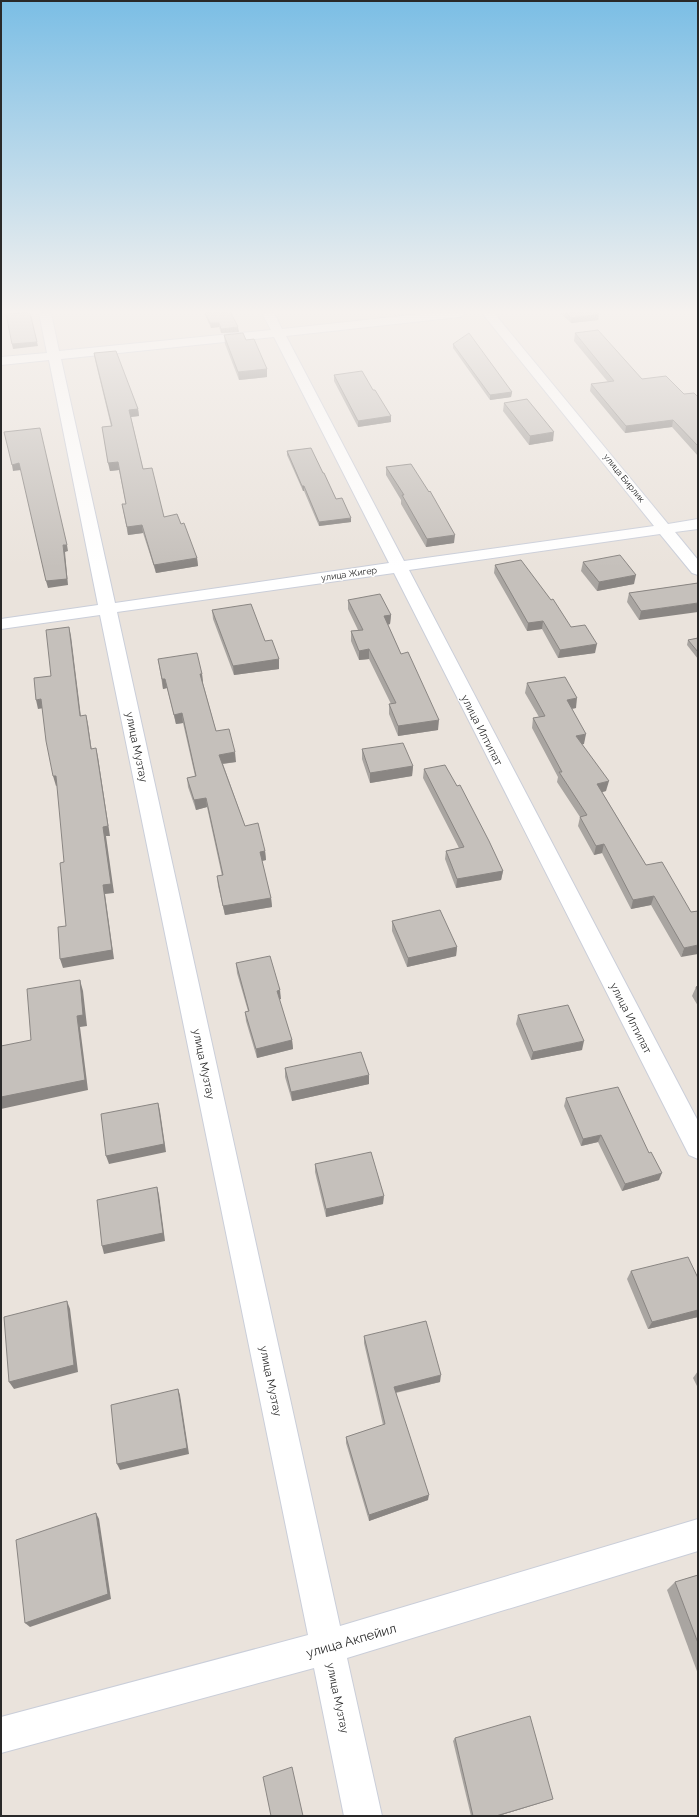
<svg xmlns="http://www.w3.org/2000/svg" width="699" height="1817" viewBox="0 0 699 1817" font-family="Raleway,sans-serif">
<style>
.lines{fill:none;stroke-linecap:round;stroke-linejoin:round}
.street-casing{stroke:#caced9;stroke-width:2}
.street{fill:#fff;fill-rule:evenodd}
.wall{fill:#a9a5a1}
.shaded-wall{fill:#8a8683}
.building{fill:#c5c0bb;stroke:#8a8683}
.labels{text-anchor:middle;stroke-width:3;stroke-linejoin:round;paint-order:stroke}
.far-street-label{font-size:9px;fill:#292929;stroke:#fff}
.street-label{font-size:11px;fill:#292929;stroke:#fff}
.near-street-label{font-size:13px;fill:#292929;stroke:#fff}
</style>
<rect width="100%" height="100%" fill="#eae3dc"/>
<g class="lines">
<g class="street-casing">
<path id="street" d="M39 313H51L59 351 271 330 262 313H274L282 329 430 313H465L463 316 459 317 286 336 404 561 654 526 482 313H494L668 524 698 519V529L675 532 698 560V575L692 573 660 534 409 570 698 1121V1159L689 1155 394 573 117 612 340 1626 698 1519V1551L347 1658 382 1816H344L314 1668 1 1753V1717L308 1635 100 615 1 629V619L98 605 49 360 1 365V357L47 353ZM274 337 389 563 115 603 61 359Z"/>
</g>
<use href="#street" class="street"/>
</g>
<g class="wall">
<polygon points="204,313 231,313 239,332 221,333 219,327 211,328"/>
<polygon points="560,313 597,313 599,314 598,320 571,323"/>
<polygon points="575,333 642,379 684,394 698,397 698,456 672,427 625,433 590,391 591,384 608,382 574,341"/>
<polygon points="224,335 267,377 239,380 225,344"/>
<polygon points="453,344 512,392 511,397 490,400 453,348"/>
<polygon points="94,353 138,409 139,416 131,417 143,469 164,517 181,524 197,558 198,566 156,573 143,533 128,535 122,504 126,504 119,470 110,471 102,427 111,426 95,360"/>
<polygon points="334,375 373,390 391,416 391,422 358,427 334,381"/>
<polygon points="504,403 553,441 529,445 503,411"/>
<polygon points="287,451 323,473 336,499 351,522 319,526 304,491 303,491 287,455"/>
<polygon points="386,467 454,543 426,547 401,504 401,500 386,475"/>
<polygon points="583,562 634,584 597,591 581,571"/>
<polygon points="495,565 571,627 595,653 558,658 542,629 527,631 494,573"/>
<polygon points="698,583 639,620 627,602 629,593"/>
<polygon points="348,600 391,615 390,624 388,625 401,654 438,730 398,736 389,714 389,704 391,704 369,659 359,660 351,641 351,631 358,630 348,609"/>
<polygon points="212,610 265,641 279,669 234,675 213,619"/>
<polygon points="698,638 698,659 687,645 688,640"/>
<polygon points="158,659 202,674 203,683 216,731 236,762 223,764 245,826 265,851 266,860 262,861 271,898 272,907 225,915 218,886 217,876 222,876 207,807 196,810 188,787 187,778 195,776 183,723 176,724 167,688 163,689"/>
<polygon points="527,683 576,708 571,709 584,744 582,744 606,791 602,792 646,865 691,912 698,911 681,957 651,905 631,909 602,853 594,855 578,826 580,817 557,782 558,777 532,728 533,718 539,717 525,693"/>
<polygon points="362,749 413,766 412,776 370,783 362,759"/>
<polygon points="424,769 457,786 503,871 501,880 456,888 445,859 446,851 459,848 423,778"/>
<polygon points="392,921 457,947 456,956 407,967 392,931"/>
<polygon points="236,963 281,999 279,999 292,1040 293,1049 257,1058 246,1021 245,1012 248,1011 237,973"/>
<polygon points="698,986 698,1006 692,996 696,987"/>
<polygon points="518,1015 582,1050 531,1060 516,1024"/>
<polygon points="285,1068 369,1084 292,1101 285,1077"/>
<polygon points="566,1098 659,1180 622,1191 598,1142 581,1146 564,1106"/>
<polygon points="315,1164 383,1204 326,1217 315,1172"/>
<polygon points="631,1271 698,1278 698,1317 648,1329 627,1279"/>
<polygon points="364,1336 440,1382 396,1393 428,1500 369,1521 346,1443 346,1437 383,1425 364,1343"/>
<polygon points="698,1371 698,1388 693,1378"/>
<polygon points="698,1575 698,1674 667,1590 675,1582"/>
<polygon points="455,1738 550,1800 498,1816 471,1816 453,1741"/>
</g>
<g class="shaded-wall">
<polygon points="599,314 598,320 571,323 571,318"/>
<polygon points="210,323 219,323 219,327 211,328"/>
<polygon points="238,327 239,332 221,333 221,329"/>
<polygon points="37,342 38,346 13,349 12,344"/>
<polygon points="267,369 267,377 239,380 238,372"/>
<polygon points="512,392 511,397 490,400 490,395"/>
<polygon points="138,409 139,416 130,417 129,410"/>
<polygon points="391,416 391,422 358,427 358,421"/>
<polygon points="673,420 672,427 625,433 626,426"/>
<polygon points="554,432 553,441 529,445 530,436"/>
<polygon points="118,462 119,470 110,471 108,463"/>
<polygon points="19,463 21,470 13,471 12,465"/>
<polygon points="302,486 304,486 304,491 303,491"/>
<polygon points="351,518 351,522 319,526 319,522"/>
<polygon points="142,525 143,533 128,535 127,527"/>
<polygon points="455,535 454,543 426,547 427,539"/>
<polygon points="63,545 67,545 68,551 65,552 68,585 48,588 46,581"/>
<polygon points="197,558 198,566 156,573 154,565"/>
<polygon points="636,575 634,584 597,591 599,582"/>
<polygon points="698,603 698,612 639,620 641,611"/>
<polygon points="391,615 390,624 384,625 384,616"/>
<polygon points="543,621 542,629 527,631 528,623"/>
<polygon points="69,627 71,636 82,725 80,716"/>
<polygon points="597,644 595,653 558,658 560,650"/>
<polygon points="369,649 369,659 359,660 359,651"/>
<polygon points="279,659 279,669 234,675 233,666"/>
<polygon points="200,674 202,674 203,683 201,683"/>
<polygon points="162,679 165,679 167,688 163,689"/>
<polygon points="577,698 576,708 565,710 567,700"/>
<polygon points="41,699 44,708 38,709 36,700"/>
<polygon points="182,713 183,723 176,724 174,715"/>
<polygon points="86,715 88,724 93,759 91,749"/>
<polygon points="439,720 438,730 398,736 398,726"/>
<polygon points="586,734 584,744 574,746 576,736"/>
<polygon points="96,748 98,757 110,836 106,836 114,893 105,894 114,959 63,968 60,959 103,885 103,827"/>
<polygon points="235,752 236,762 220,764 219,755"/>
<polygon points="413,766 412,776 370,783 370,773"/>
<polygon points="53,776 56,776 58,785 56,786"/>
<polygon points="609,781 606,791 595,794 597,784"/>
<polygon points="206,798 207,807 196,810 194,800"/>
<polygon points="604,844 602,853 594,855 596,846"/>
<polygon points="265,851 266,860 261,861 260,852"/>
<polygon points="503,871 501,880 456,888 457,879"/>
<polygon points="654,896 651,905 631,909 633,900"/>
<polygon points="271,898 272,907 225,915 223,906"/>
<polygon points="698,945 698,954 681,957 684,948"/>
<polygon points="457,947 456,956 407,967 408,958"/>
<polygon points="80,980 83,991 87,1026 80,1027 88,1090 1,1109 1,1097 77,1016"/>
<polygon points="280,990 281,999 278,1000 277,991"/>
<polygon points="292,1040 293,1049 257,1058 256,1049"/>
<polygon points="584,1041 582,1050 531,1060 533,1052"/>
<polygon points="369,1075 369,1084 292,1101 291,1092"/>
<polygon points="158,1103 160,1111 166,1152 109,1164 106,1156"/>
<polygon points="601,1135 598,1142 581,1146 583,1139"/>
<polygon points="662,1173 659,1180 622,1191 625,1184"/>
<polygon points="157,1187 159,1195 165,1241 104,1254 102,1246"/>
<polygon points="384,1196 383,1204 326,1217 326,1209"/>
<polygon points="67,1301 70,1309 78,1372 14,1389 9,1382"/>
<polygon points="698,1310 698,1317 648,1329 652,1322"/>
<polygon points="441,1375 440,1382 393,1393 394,1387"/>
<polygon points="178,1389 180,1395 189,1454 120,1470 117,1464"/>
<polygon points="429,1495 428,1500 369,1521 369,1515"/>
<polygon points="96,1513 99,1519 111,1599 30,1627 25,1623"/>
<polygon points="553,1799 550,1800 498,1816 496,1816"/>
</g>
<g class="building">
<polygon points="23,313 30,313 37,342 12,344 6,314"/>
<polygon points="205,313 231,313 238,327 221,329 219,323 210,323"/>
<polygon points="566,313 597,313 599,314 571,318"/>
<polygon points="598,330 642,379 666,376 684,394 694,393 698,397 698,446 673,420 626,426 591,384 614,381 575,333"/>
<polygon points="243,333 246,340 254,339 267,369 238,372 224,335"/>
<polygon points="469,333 512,392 490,395 453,344"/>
<polygon points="116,351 138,409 129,410 143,469 152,468 164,517 177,514 181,524 184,523 197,558 154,565 142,525 127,527 122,504 126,504 118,462 108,463 102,427 112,426 94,353"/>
<polygon points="362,371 373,390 375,390 391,416 358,421 334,375"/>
<polygon points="527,399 554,432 530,436 504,403"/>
<polygon points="40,428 67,545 63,545 67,579 46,581 19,463 12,465 4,432"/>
<polygon points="311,448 323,473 324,473 336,499 342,498 351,518 319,522 304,486 302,486 287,451"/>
<polygon points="411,464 429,492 430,491 455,535 427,539 402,495 404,495 386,467"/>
<polygon points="620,555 636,575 599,582 583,562"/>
<polygon points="521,560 551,600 553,599 571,627 585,625 597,644 560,650 543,621 528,623 495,565"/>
<polygon points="698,583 698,603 641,611 629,593"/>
<polygon points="380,594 391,615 384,616 401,654 408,652 439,720 398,726 389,704 396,703 369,649 359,651 351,631 363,630 348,600"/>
<polygon points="251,604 265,641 272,640 279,659 233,666 212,610"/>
<polygon points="69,627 80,716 86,715 91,749 96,748 108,826 103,827 111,884 103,885 112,950 60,959 58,927 66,926 60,863 64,862 56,776 53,776 46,741 41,699 36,700 34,678 51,676 46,630"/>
<polygon points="698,638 698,652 688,640"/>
<polygon points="197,653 202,674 200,674 216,731 229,729 235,752 219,755 245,826 258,823 265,851 260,852 271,898 223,906 217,876 223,875 206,798 194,800 187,778 196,776 182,713 174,715 165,679 162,679 158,659"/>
<polygon points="565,677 577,698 567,700 586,734 576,736 609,781 597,784 646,865 662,862 691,912 698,911 698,945 684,948 654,896 633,900 604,844 596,846 580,817 587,815 559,772 562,772 533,718 545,716 527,683"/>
<polygon points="403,743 413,766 370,773 362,749"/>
<polygon points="445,765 457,786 460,785 489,841 503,871 457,879 446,851 464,847 424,769"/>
<polygon points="440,910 457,947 408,958 392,921"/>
<polygon points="270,956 280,990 277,991 292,1040 256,1049 245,1012 249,1011 236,963"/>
<polygon points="80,980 83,1015 77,1016 85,1080 1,1097 1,1046 31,1040 27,989"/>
<polygon points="698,986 698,991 696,987"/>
<polygon points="568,1005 584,1041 533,1052 518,1015"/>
<polygon points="361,1052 369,1075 291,1092 285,1068"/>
<polygon points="618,1087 649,1153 651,1152 662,1173 625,1184 601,1135 583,1139 566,1098"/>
<polygon points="158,1103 164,1144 106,1156 101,1114"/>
<polygon points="371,1152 384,1196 326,1209 315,1164"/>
<polygon points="157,1187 163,1233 102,1246 97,1200"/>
<polygon points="688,1257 698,1278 698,1310 652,1322 631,1271"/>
<polygon points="67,1301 74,1365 9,1382 4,1317"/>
<polygon points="426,1321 441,1375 394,1387 429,1495 369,1515 346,1437 385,1424 364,1336"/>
<polygon points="178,1389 187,1448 117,1464 111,1405"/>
<polygon points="96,1513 108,1594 25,1623 16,1540"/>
<polygon points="698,1575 698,1643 675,1582"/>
<polygon points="530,1716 553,1799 496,1816 473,1816 455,1738"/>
<polygon points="292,1767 303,1816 271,1816 263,1777"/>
</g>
<linearGradient id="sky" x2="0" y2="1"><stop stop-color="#7bbee5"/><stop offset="0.55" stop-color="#f6f2ef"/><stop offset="1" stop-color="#f6f2ef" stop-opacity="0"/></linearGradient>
<rect width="699" height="567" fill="url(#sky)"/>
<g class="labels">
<g class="far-street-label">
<text transform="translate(624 478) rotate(51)" y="3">улица Бирлик</text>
<text transform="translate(349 574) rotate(-8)" y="3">улица Жигер</text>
</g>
<g class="street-label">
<text transform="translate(482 730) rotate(63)" y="4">улица Илтипат</text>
<text transform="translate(137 747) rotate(78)" y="4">улица Музтау</text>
<text transform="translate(631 1018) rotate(63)" y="4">улица Илтипат</text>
<text transform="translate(204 1064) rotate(78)" y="4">улица Музтау</text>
<text transform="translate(271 1381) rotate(78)" y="4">улица Музтау</text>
<text transform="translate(338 1698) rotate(78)" y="4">улица Музтау</text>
</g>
<g class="near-street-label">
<text transform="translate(351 1640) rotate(-16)" y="5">улица Акпейил</text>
</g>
</g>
<rect width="699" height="1817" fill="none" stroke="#292929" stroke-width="4"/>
</svg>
